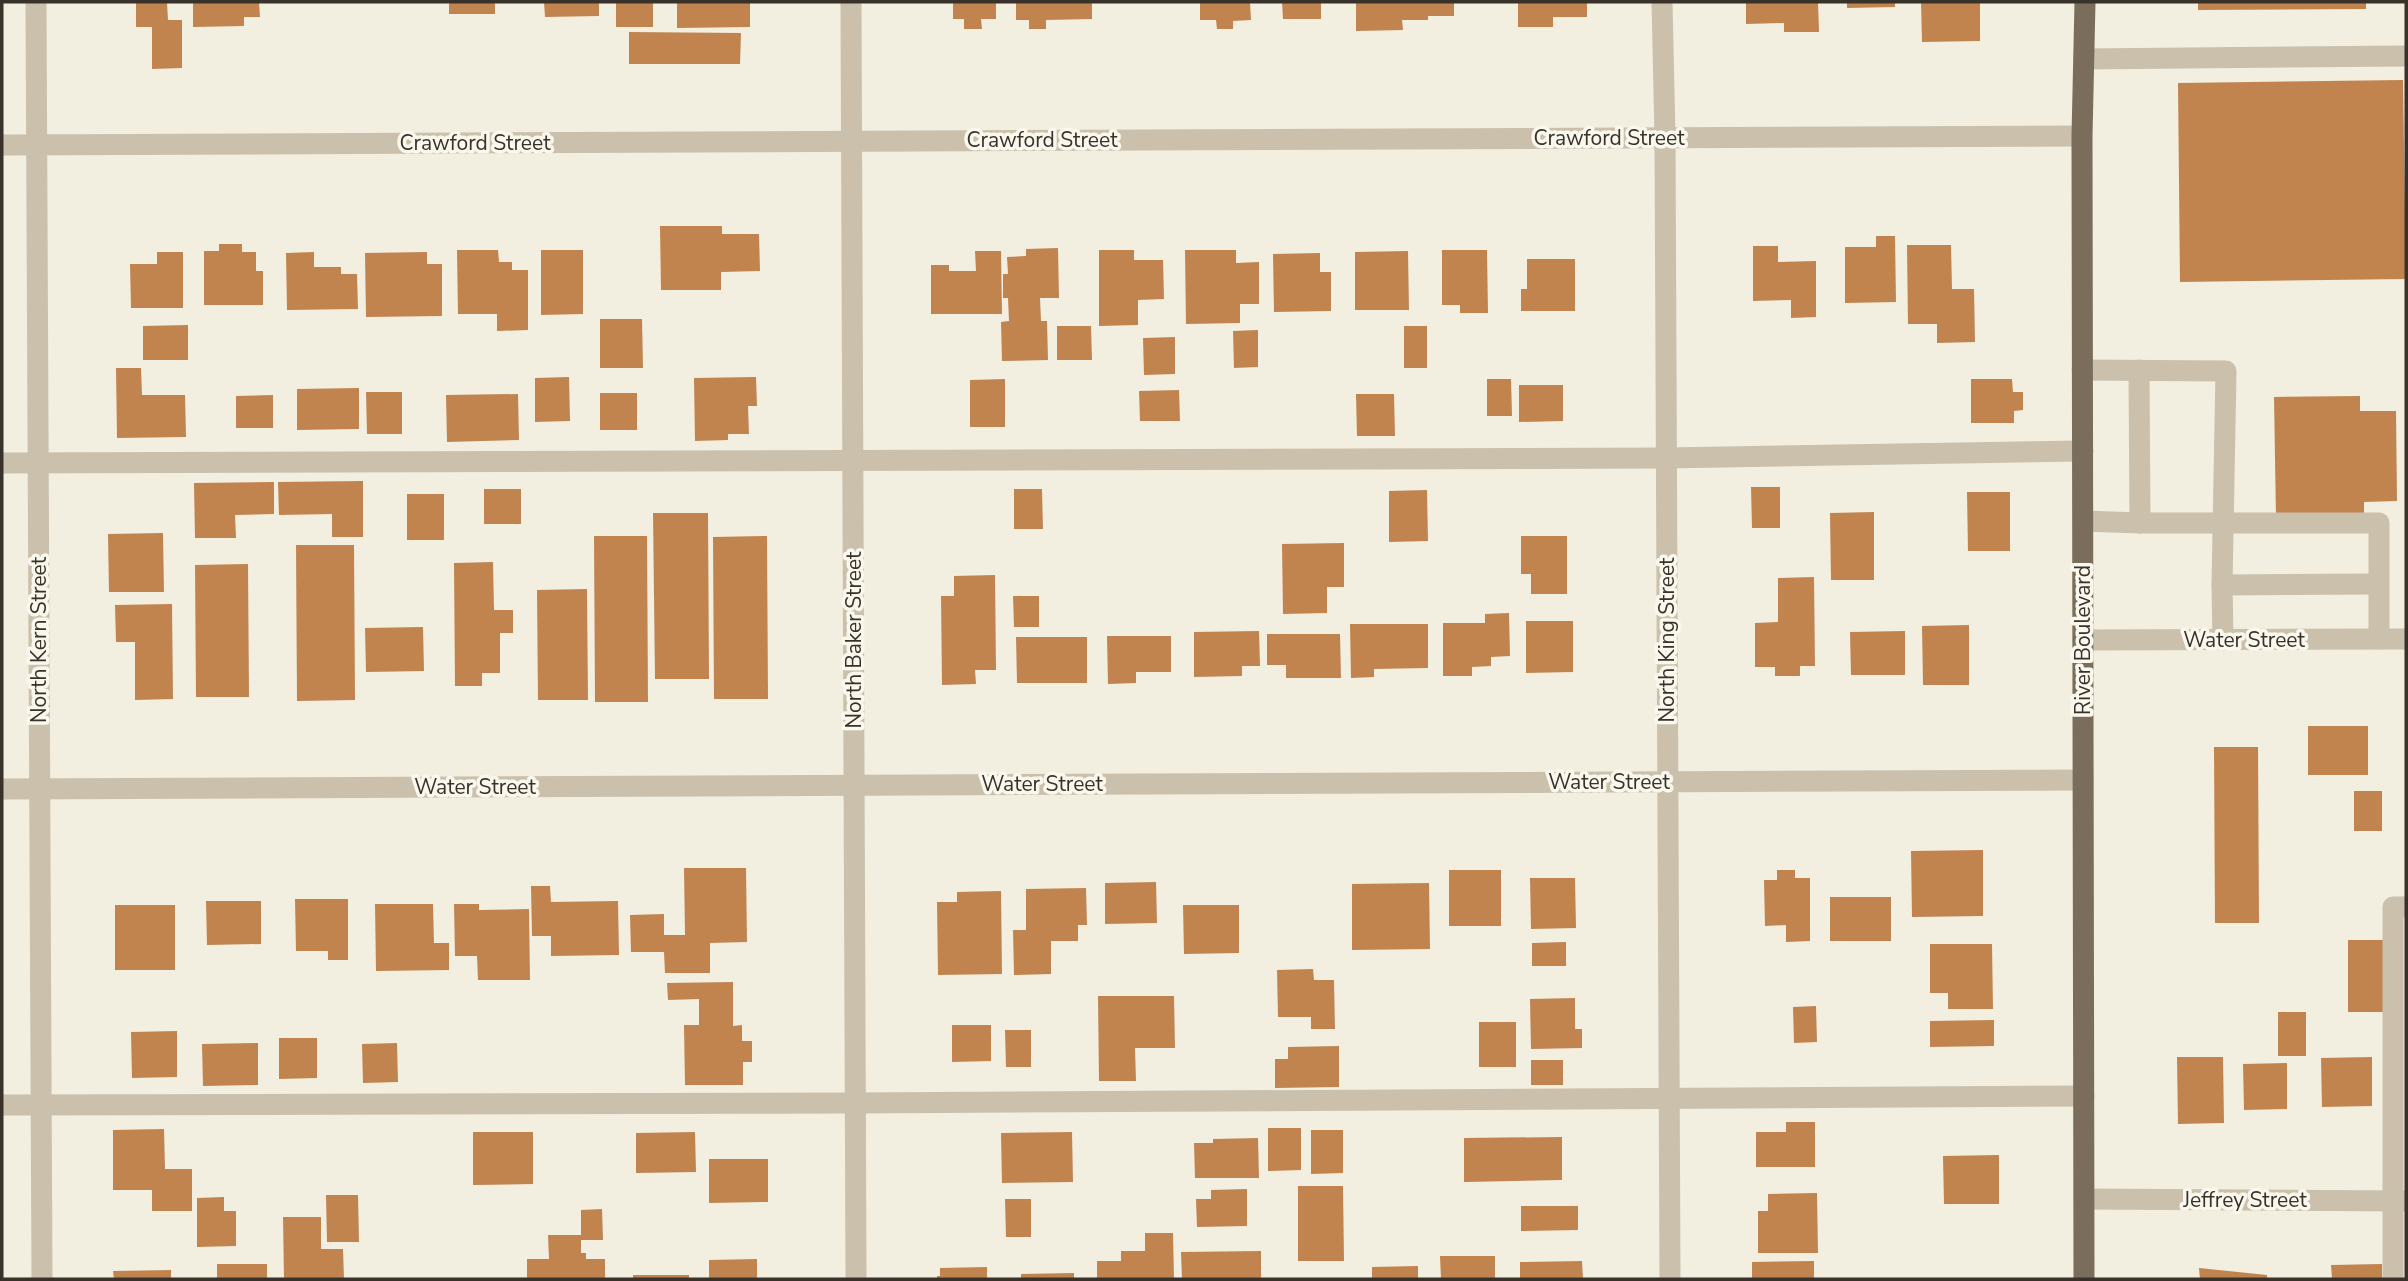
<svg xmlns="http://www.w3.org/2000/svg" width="2408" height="1281" viewBox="0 0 2408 1281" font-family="'Nunito Sans',sans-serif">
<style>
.building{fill:#c1844f}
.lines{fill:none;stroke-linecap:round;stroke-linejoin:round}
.minor{stroke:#cac0ac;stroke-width:21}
.major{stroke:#7a6d5c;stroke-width:21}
.labels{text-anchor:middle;stroke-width:7;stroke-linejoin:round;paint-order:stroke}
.street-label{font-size:21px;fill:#39322b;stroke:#faf7ed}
</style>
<rect width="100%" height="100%" fill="#f2eee0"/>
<g class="building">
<polygon points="136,2 167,2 168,20 182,20 182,68 152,69 152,27 136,27"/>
<polygon points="193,2 259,2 260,17 244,17 244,26 193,27"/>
<rect x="449" y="2" width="46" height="12"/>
<polygon points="544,2 599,2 599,16 545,17"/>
<rect x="616" y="2" width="37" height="25"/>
<polygon points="677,2 750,2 750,27 677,28"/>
<polygon points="953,2 996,2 996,19 981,19 982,29 964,29 964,19 953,19"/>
<polygon points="1016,2 1092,2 1092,19 1046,20 1046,29 1029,29 1029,20 1016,20"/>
<polygon points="1200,2 1250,2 1251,20 1233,21 1233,29 1217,29 1216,20 1200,20"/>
<polygon points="1282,2 1321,2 1321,19 1283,19"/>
<polygon points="1356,2 1454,2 1454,16 1428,16 1428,20 1402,20 1403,30 1356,31"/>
<polygon points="1518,2 1587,2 1587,17 1553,17 1553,27 1518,27"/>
<polygon points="1746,2 1818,2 1819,32 1784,32 1784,23 1746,24"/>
<polygon points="1847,2 1895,2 1895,7 1847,8"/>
<polygon points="1921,2 1980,2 1980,41 1922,42"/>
<polygon points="2198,2 2366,2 2366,9 2198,10"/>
<polygon points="629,32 741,33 740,64 629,64"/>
<polygon points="2403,80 2406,279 2180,282 2178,83"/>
<polygon points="660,226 722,226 722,234 759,234 760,271 721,272 721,290 661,290"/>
<polygon points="1876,236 1895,236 1896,302 1845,303 1845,247 1876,247"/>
<polygon points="219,244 242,244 242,252 256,252 256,271 263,271 263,305 204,305 204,251 219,251"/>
<polygon points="1907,245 1951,245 1952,289 1974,289 1975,342 1937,343 1937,324 1908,324"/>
<polygon points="1753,246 1778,246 1778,262 1816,261 1816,317 1791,318 1791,300 1753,301"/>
<polygon points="1058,248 1059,298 1040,298 1041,321 1047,321 1048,360 1002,361 1001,322 1009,321 1008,298 1003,298 1003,274 1008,274 1007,257 1026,256 1026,249"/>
<polygon points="457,250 498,250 499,262 512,262 512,270 528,270 528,330 497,331 497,314 458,314"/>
<polygon points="541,250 583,250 583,314 541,315"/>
<polygon points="1099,250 1134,250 1134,260 1163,260 1164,299 1138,300 1138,325 1099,326"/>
<polygon points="1185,250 1236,250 1236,263 1259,262 1259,304 1240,304 1240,323 1186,324"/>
<polygon points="1442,250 1487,250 1488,313 1460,313 1460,305 1442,305"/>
<polygon points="975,251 1001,251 1002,314 931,314 931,265 949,265 949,271 976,271"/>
<polygon points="1408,251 1409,310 1355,310 1355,252"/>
<polygon points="157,252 183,252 183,308 131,308 130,264 157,264"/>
<polygon points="314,252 314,267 341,267 341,274 357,274 358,309 287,310 286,253"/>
<polygon points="427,252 427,264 442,264 442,316 366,317 365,253"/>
<polygon points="1320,253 1320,272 1331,272 1331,311 1274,312 1273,254"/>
<polygon points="1527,259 1575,259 1575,311 1521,311 1521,289 1527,289"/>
<polygon points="600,319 642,319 643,368 600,368"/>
<polygon points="188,325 188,360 143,360 143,326"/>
<polygon points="1057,326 1091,326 1092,360 1057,360"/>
<rect x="1404" y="326" width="23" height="42"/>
<polygon points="1258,330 1258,367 1234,368 1233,331"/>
<polygon points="1175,337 1175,374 1144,375 1143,338"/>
<polygon points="116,368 141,368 142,395 185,395 186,437 117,438"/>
<polygon points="569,377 570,421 535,422 535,378"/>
<polygon points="756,377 757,406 748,406 749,434 728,434 728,440 695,441 694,378"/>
<polygon points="1005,379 1005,427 970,427 970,380"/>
<polygon points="1487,379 1511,379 1512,416 1487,416"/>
<polygon points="1971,379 2012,379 2013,392 2023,392 2023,410 2014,411 2014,423 1971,423"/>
<polygon points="1519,385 1563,385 1563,421 1519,422"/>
<polygon points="359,388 359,429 297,430 297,389"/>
<polygon points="1179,390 1180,421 1140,421 1139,391"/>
<polygon points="366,392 402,392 402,434 367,434"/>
<rect x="600" y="393" width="37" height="37"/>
<polygon points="518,394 519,440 447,442 446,395"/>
<polygon points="1356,394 1394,394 1395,436 1357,436"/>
<polygon points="273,395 273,428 236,428 236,396"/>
<polygon points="2360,396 2360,411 2396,411 2397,501 2364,502 2364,518 2276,518 2274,397"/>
<polygon points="363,481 363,537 332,537 332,514 279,515 278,482"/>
<polygon points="274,482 274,514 235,515 236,538 195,538 194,483"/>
<polygon points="1751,487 1780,487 1780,528 1752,528"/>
<rect x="484" y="489" width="37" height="35"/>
<polygon points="1014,489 1042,489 1043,529 1014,529"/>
<polygon points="1427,490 1428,541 1389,542 1389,491"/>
<polygon points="1967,492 2010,492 2010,551 1968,551"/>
<rect x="407" y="494" width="37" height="46"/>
<polygon points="1874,512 1874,580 1831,580 1830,513"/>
<polygon points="653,513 708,513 709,679 655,679"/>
<polygon points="163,533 164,592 109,592 108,534"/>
<polygon points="594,536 647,536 648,702 595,702"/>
<polygon points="767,536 768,699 714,699 713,537"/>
<polygon points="1521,536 1567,536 1567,594 1531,594 1531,574 1521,574"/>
<polygon points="1344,543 1344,587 1327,587 1327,613 1283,614 1282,544"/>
<polygon points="296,545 354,545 355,700 297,701"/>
<polygon points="493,562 494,610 513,610 513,633 500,633 500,673 482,673 482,686 455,686 454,563"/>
<polygon points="248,564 249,697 196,697 195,565"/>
<polygon points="995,575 996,670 975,670 976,684 942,685 941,596 954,596 954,576"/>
<polygon points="1814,577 1815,666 1800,666 1800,676 1775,676 1775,667 1755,667 1755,623 1778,622 1778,578"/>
<polygon points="587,589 588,700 538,700 537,590"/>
<polygon points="1013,596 1039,596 1039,627 1014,627"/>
<polygon points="172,604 173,699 135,700 135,642 116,642 115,605"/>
<polygon points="1509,613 1510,656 1491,657 1491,666 1472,667 1472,676 1443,676 1443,623 1485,623 1485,614"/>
<polygon points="1526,621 1573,621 1573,672 1526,673"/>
<polygon points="1350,624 1428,624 1428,668 1374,669 1374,677 1351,678"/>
<polygon points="1969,625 1969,685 1923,685 1922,626"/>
<polygon points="423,627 424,671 366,672 365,628"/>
<polygon points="1259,631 1260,666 1242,666 1242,676 1194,677 1194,632"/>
<polygon points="1905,631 1905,675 1851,675 1850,632"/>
<polygon points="1267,634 1340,634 1341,678 1286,678 1286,665 1267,665"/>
<polygon points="1107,636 1171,636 1171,672 1136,672 1136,683 1108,684"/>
<polygon points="1016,637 1087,637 1087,683 1017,683"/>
<rect x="2308" y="726" width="60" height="49"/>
<polygon points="2214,747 2258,747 2259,923 2215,923"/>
<rect x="2354" y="791" width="28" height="40"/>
<polygon points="1983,850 1983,916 1912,917 1911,851"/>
<polygon points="684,868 746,868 747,942 710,943 710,973 665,973 664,952 631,952 630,915 664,914 664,935 685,935"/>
<rect x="1449" y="870" width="52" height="56"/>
<polygon points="1777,870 1795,870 1795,878 1810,878 1810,941 1786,942 1786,925 1765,926 1764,880 1777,880"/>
<polygon points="1530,878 1575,878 1576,928 1531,929"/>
<polygon points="1156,882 1157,923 1105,924 1105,883"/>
<polygon points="1429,883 1430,949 1352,950 1352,884"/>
<polygon points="531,886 550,886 551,902 618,901 619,955 551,956 551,936 532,936"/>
<polygon points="1086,888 1087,925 1078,925 1078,941 1051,941 1051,974 1014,975 1013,930 1026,930 1026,889"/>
<polygon points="1001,891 1002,974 938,975 937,902 957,902 957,892"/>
<rect x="1830" y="897" width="61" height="44"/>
<polygon points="295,899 348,899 348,960 328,960 328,951 296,951"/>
<polygon points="206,901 261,901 261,944 207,945"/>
<polygon points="375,904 433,904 434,943 449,943 449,970 376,971"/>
<polygon points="454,904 479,904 479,910 529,909 530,980 478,980 477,956 455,956"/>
<rect x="115" y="905" width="60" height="65"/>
<polygon points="1183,905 1239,905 1239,953 1184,954"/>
<polygon points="2348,940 2387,940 2388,1012 2348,1012"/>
<polygon points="1566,942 1566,966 1532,966 1532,943"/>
<polygon points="1930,944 1992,944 1993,1009 1948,1009 1948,993 1930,993"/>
<polygon points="1313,969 1314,980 1334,980 1335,1029 1311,1029 1311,1017 1278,1017 1277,970"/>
<polygon points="733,982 733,1026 742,1025 742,1041 752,1041 752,1062 743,1062 743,1085 685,1085 684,1025 699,1025 699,999 668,1000 667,983"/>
<polygon points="1098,996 1174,996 1175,1048 1135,1048 1136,1081 1099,1081"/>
<polygon points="1575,998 1575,1029 1582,1029 1582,1048 1531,1049 1530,999"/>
<polygon points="1816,1006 1817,1042 1794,1043 1793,1007"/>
<rect x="2278" y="1012" width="28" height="44"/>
<polygon points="1994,1020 1994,1046 1930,1047 1930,1021"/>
<rect x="1479" y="1022" width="37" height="45"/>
<polygon points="952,1025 991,1025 991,1061 952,1062"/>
<polygon points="1005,1030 1031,1030 1031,1067 1006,1067"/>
<polygon points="177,1031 177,1077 132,1078 131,1032"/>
<polygon points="279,1038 317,1038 317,1078 279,1079"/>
<polygon points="258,1043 258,1085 203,1086 202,1044"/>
<polygon points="397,1043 398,1082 363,1083 362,1044"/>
<polygon points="1339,1046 1339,1087 1275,1088 1275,1059 1288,1059 1288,1047"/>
<polygon points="2177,1057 2223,1057 2224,1123 2178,1124"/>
<polygon points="2372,1057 2372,1106 2322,1107 2321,1058"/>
<rect x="1531" y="1060" width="32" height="25"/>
<polygon points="2287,1063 2287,1109 2244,1110 2243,1064"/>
<polygon points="1786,1122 1815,1122 1815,1167 1756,1167 1756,1132 1786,1132"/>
<polygon points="1268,1128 1301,1128 1301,1170 1268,1171"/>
<polygon points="164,1129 165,1169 192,1169 192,1211 152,1211 152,1190 113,1190 113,1130"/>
<polygon points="1311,1130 1343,1130 1343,1173 1311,1174"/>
<polygon points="473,1132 533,1132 533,1184 473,1185"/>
<polygon points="695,1132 696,1172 636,1173 636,1133"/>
<polygon points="1072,1132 1073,1182 1002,1183 1001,1133"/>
<polygon points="1562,1137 1562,1180 1464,1182 1464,1138"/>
<polygon points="1258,1138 1259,1178 1195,1178 1194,1143 1213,1143 1213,1139"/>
<polygon points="1999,1155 1999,1204 1944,1204 1943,1156"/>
<polygon points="709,1159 768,1159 768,1202 709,1203"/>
<polygon points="1298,1186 1343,1186 1344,1261 1298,1261"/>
<polygon points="1247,1189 1247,1226 1197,1227 1196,1199 1211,1199 1211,1190"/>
<polygon points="1817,1193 1818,1253 1758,1253 1758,1211 1768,1211 1768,1194"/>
<polygon points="326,1195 358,1195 359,1242 327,1242"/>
<polygon points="224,1197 224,1211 236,1211 236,1246 197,1247 197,1198"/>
<polygon points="1005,1199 1031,1199 1031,1237 1006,1237"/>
<polygon points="1521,1206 1578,1206 1578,1230 1521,1231"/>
<polygon points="602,1209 603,1240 581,1240 581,1253 586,1253 586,1259 605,1259 605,1279 527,1279 527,1259 549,1259 548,1235 581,1235 581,1210"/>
<polygon points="283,1217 321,1217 321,1249 343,1249 344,1279 284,1279"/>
<polygon points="1145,1233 1173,1233 1174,1279 1097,1279 1097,1261 1121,1261 1121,1251 1145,1251"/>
<polygon points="1261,1251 1261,1279 1182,1279 1181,1252"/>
<polygon points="1440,1256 1495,1256 1495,1279 1441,1279"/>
<polygon points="757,1259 757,1279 709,1279 709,1260"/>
<polygon points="1582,1261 1583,1279 1520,1279 1520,1262"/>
<polygon points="1814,1261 1814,1279 1752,1279 1752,1262"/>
<rect x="217" y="1264" width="50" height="15"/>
<polygon points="2382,1264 2382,1279 2332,1279 2331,1265"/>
<polygon points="1418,1266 1418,1279 1372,1279 1372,1267"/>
<polygon points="987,1267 987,1279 937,1279 937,1276 940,1276 940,1268"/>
<polygon points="2199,1268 2267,1275 2267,1279 2200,1279"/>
<polygon points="171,1270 171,1279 114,1279 113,1271"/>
<polygon points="1074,1273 1074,1279 1021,1279 1021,1274"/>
<rect x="633" y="1275" width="56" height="4"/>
</g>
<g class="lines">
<g class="minor">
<polyline points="36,2 42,1279"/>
<polyline points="851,2 856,1279"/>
<polyline points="1662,2 1665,138 1670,1279"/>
<polyline points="2084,59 2406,56"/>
<polyline points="2,145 2082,136"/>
<polyline points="2082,370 2226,371 2222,585 2378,584"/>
<polyline points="2139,370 2140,523 2379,523 2379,639"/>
<polyline points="2,463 1666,458 2083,451"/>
<polyline points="2083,521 2140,523"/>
<polyline points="2222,585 2223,640"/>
<polyline points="2083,640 2406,639"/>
<polyline points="2,789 2083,780"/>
<polyline points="2,1105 855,1103 2084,1096"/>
<polyline points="2084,1199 2406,1201"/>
<polyline points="2393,1279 2393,907 2406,907"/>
</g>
<polyline class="major" points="2084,1279 2082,136 2085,2"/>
</g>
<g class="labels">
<g class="street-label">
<text x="1609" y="145">Crawford Street</text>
<text x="1042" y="147">Crawford Street</text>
<text x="475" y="150">Crawford Street</text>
<text transform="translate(39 640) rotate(-90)" y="7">North Kern Street</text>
<text transform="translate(854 640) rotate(-90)" y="7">North Baker Street</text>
<text transform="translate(1667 640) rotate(-90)" y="7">North King Street</text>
<text transform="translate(2083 640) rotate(-90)" y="7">River Boulevard</text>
<text x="2244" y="647">Water Street</text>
<text x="1609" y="789">Water Street</text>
<text x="1042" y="791">Water Street</text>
<text x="475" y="794">Water Street</text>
<text x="2245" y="1207">Jeffrey Street</text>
</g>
</g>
<rect width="2408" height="1281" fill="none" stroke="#39322b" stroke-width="7"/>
</svg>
